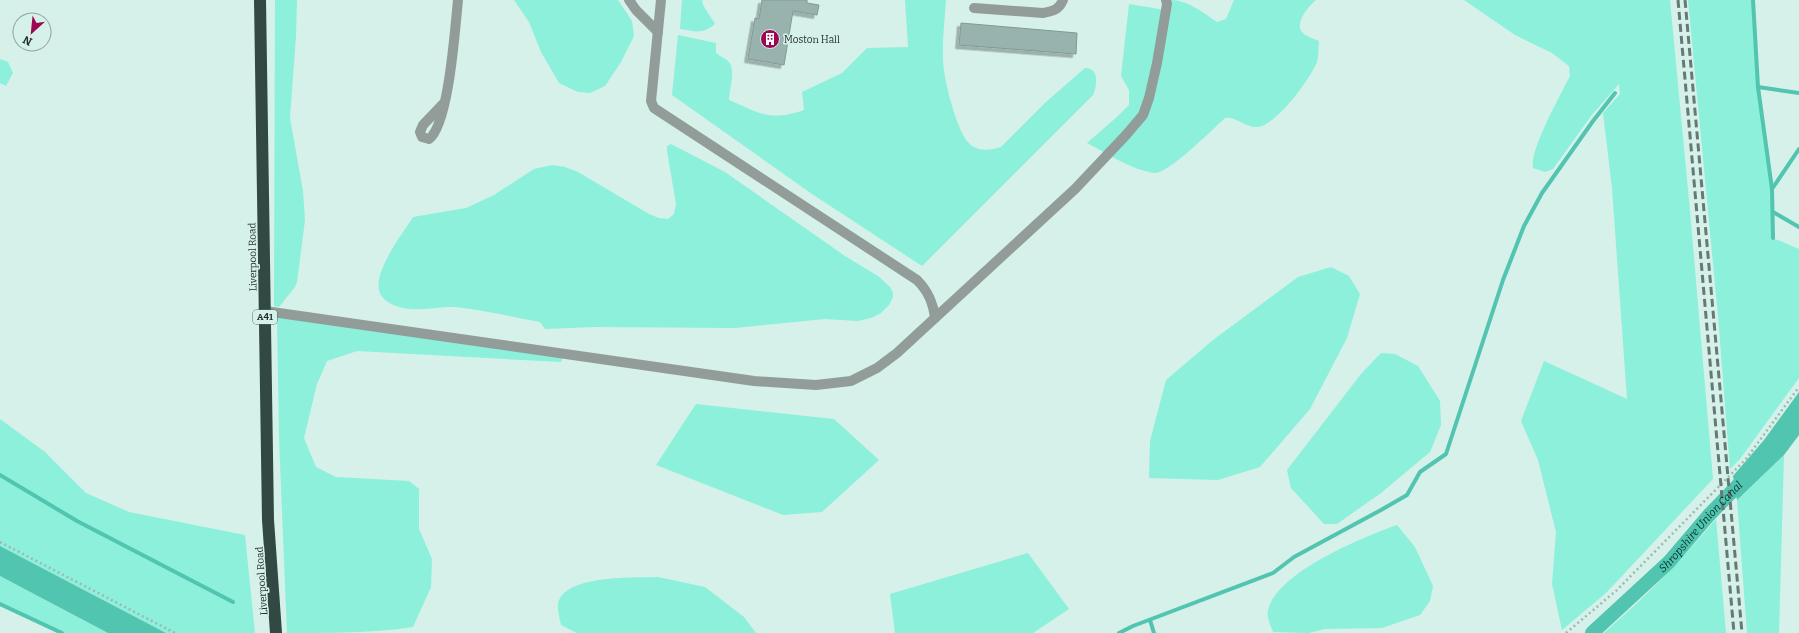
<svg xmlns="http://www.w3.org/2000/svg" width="1799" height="633" viewBox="0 0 1799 633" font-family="Bitter,serif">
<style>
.green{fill:#8cf0db}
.water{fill:#51c5af}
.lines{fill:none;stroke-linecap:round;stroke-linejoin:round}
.stream{stroke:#51c5af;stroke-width:4}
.canal{stroke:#51c5af;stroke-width:14}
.building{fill:#98b3ad;stroke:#809a94;filter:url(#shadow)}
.path{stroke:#a0b7b1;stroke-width:2.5;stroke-dasharray:2 3;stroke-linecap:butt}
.minor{stroke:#929d9a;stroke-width:10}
.highway{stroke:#314843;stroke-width:12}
.rail{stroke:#677975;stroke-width:3;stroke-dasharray:8 4;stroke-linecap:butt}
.labels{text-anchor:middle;stroke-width:3;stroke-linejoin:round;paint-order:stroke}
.shield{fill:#d5f1ea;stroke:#5a6a66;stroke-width:1}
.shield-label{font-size:9px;font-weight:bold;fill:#25302e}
.poi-label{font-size:10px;fill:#25302e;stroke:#d5f1ea;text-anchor:start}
.street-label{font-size:10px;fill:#25302e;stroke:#d5f1ea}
.water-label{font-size:11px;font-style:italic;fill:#00372f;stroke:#d5f1ea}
</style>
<defs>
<filter id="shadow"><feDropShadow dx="-3.5" dy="3.5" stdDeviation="0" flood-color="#0004"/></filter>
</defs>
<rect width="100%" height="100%" fill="#d5f1ea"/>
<g class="green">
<polygon points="275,0 297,0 296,36 290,118 303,191 305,220 297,282 295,287 279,307 274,306"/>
<polygon points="514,0 618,0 632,21 634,36 621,62 605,86 590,93 578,92 559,83 541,52 529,22"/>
<path d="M682 0H702L703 5 715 24C702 35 696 31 680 29Z"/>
<path d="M905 0H946C945 19 942 39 943 59 943 77 957 135 971 145 980 152 991 150 1001 147L1046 102 1085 68C1100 68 1097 86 1093 95L922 266 812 194 672 95 678 35 716 43V53C720 57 726 58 729 62 736 71 729 90 729 100 759 113 770 122 804 110L802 92 842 73 867 48 908 47Z"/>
<path d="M1171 0C1187 0 1204 13 1217 22L1226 19 1234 0H1316C1309 6 1292 25 1304 34 1308 37 1314 39 1319 41 1318 47 1319 56 1317 62 1310 79 1276 126 1257 127 1246 128 1236 116 1225 118 1213 129 1169 173 1155 173 1134 171 1106 153 1087 143L1118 116 1129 105V90L1121 76 1129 4 1165 10Z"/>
<path d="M1464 0H1670L1690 211 1713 479 1606 593 1562 630 1552 584 1556 532 1538 460 1521 421 1544 361 1627 399 1612 188 1603 113 1620 94 1619 84 1591 116 1553 169 1545 172 1533 168C1529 151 1561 94 1570 76L1569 66 1552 53 1515 35Z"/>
<polygon points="1688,0 1753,0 1758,87 1772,189 1773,238 1799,249 1799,378 1740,459 1730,469 1718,316"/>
<polygon points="0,59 8,62 13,73 6,86 0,83"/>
<path d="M671 144 725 172 845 256 878 276 890 287 893 293V297L889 305 881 313 871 318 858 321 825 319 735 328 595 327 545 329 540 322C513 317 484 310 456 307 437 306 414 313 396 306 390 304 382 299 380 293 371 274 403 233 413 217L466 208 494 195 534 169 552 165 565 167 578 172 649 214 659 218 668 219 674 214 676 204 667 151V146Z"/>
<polygon points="1331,267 1349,276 1360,294 1347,338 1310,409 1260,467 1218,480 1149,478 1150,441 1166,380 1213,340 1298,277"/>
<path d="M277 317 563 356 561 362 357 351 327 361 317 384 304 438 316 467 336 477 409 481 419 489V529L432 559 431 587 413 627C377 633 325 633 287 633L279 439Z"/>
<polygon points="1381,353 1395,354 1418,366 1440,401 1441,425 1430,452 1381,493 1337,524 1324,524 1291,488 1287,470 1361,374"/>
<polygon points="696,404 834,419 879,460 822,512 783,515 656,465"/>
<polygon points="0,419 45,452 86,493 129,512 245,535 255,633 166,633 0,546"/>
<polygon points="1784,455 1779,633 1747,633 1737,500"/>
<path d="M1716 519 1726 633H1604C1645 597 1681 561 1716 519Z"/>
<path d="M1397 525 1415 547 1433 586 1430 601 1420 615 1382 628 1325 629 1309 633 1273 632C1271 626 1266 617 1268 611 1275 573 1363 537 1397 525Z"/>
<polygon points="1028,553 1069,609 1033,633 895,633 890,594"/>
<polygon points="0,576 108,633 62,633 0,604"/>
<path d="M658 577 705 587 744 617 756 633H577L561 625C560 619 557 609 558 604 564 574 635 578 658 577Z"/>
</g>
<g class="water">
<polygon points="1799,392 1799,435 1784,455 1737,500 1733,476 1764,440"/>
<polygon points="0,546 166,633 108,633 0,576"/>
</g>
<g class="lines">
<g class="stream">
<polyline points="1753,0 1758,87 1772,189 1773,238"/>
<polyline points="1758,87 1799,93"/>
<polyline points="1772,189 1799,149"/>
<polyline points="1773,212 1799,227"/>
<polyline points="0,475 77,521 233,602"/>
<polyline points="0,604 62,633"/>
<polyline points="1150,620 1154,633"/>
<polyline points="1119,633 1133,626 1273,573 1294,557 1381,510 1407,495 1420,472 1446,454 1503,280 1524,226 1542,193 1593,121 1615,93"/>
</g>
<path class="canal" id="s1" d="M1592 633 1669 562 1709 515 1748 475"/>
</g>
<g class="building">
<polygon points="762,0 807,0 807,3 819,5 817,15 793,11 784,65 748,59 755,18 759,19"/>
<polygon points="961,23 1077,33 1076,54 959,45"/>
</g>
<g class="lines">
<g class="path">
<polyline points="0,542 175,633"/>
<polyline points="1566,633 1617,590 1746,459 1799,387"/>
</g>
<g class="minor">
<polyline points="629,0 636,10 658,32"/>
<path d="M661 0 651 101 654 108 917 280C928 291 933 302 935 318"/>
<path d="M974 8 1043 13C1053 11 1059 10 1063 0"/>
<path d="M444 103 423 125 420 132 422 137 429 139C449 124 455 28 458 0"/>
<polyline points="265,311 754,381 816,385 851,381 877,368 897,353 1075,189 1126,135 1143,115 1149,98 1157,63 1167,4 1166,0"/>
</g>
<polyline class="highway" points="260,0 268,520 276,633"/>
<g class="rail">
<polyline points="1678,0 1734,633"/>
<polyline points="1685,0 1742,633"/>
</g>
</g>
<defs>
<g id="building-disc" transform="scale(1)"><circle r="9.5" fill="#9c0754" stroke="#d5f1ea"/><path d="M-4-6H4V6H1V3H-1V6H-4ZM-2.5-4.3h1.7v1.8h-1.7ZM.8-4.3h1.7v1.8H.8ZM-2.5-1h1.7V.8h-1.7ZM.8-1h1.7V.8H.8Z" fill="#fff"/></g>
</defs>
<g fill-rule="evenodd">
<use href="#building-disc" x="770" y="39"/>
</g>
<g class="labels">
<rect class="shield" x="253" y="310" width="24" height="14" rx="3"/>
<g class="shield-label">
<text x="265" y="320">A41</text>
</g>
<g class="poi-label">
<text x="784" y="43">Moston Hall</text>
</g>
<g class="street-label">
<text transform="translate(252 257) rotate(-91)" y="4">Liverpool Road</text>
<text transform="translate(261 581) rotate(-94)" y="4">Liverpool Road</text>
</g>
<g class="water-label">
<text dy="4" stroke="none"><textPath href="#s1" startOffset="152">Shropshire Union Canal</textPath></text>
</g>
</g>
<g transform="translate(32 32) rotate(207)"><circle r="19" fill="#d5f1ea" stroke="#8fa49f"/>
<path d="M0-3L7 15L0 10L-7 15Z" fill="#9c0754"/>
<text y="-6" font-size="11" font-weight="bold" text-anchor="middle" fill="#25302e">N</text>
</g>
</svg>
